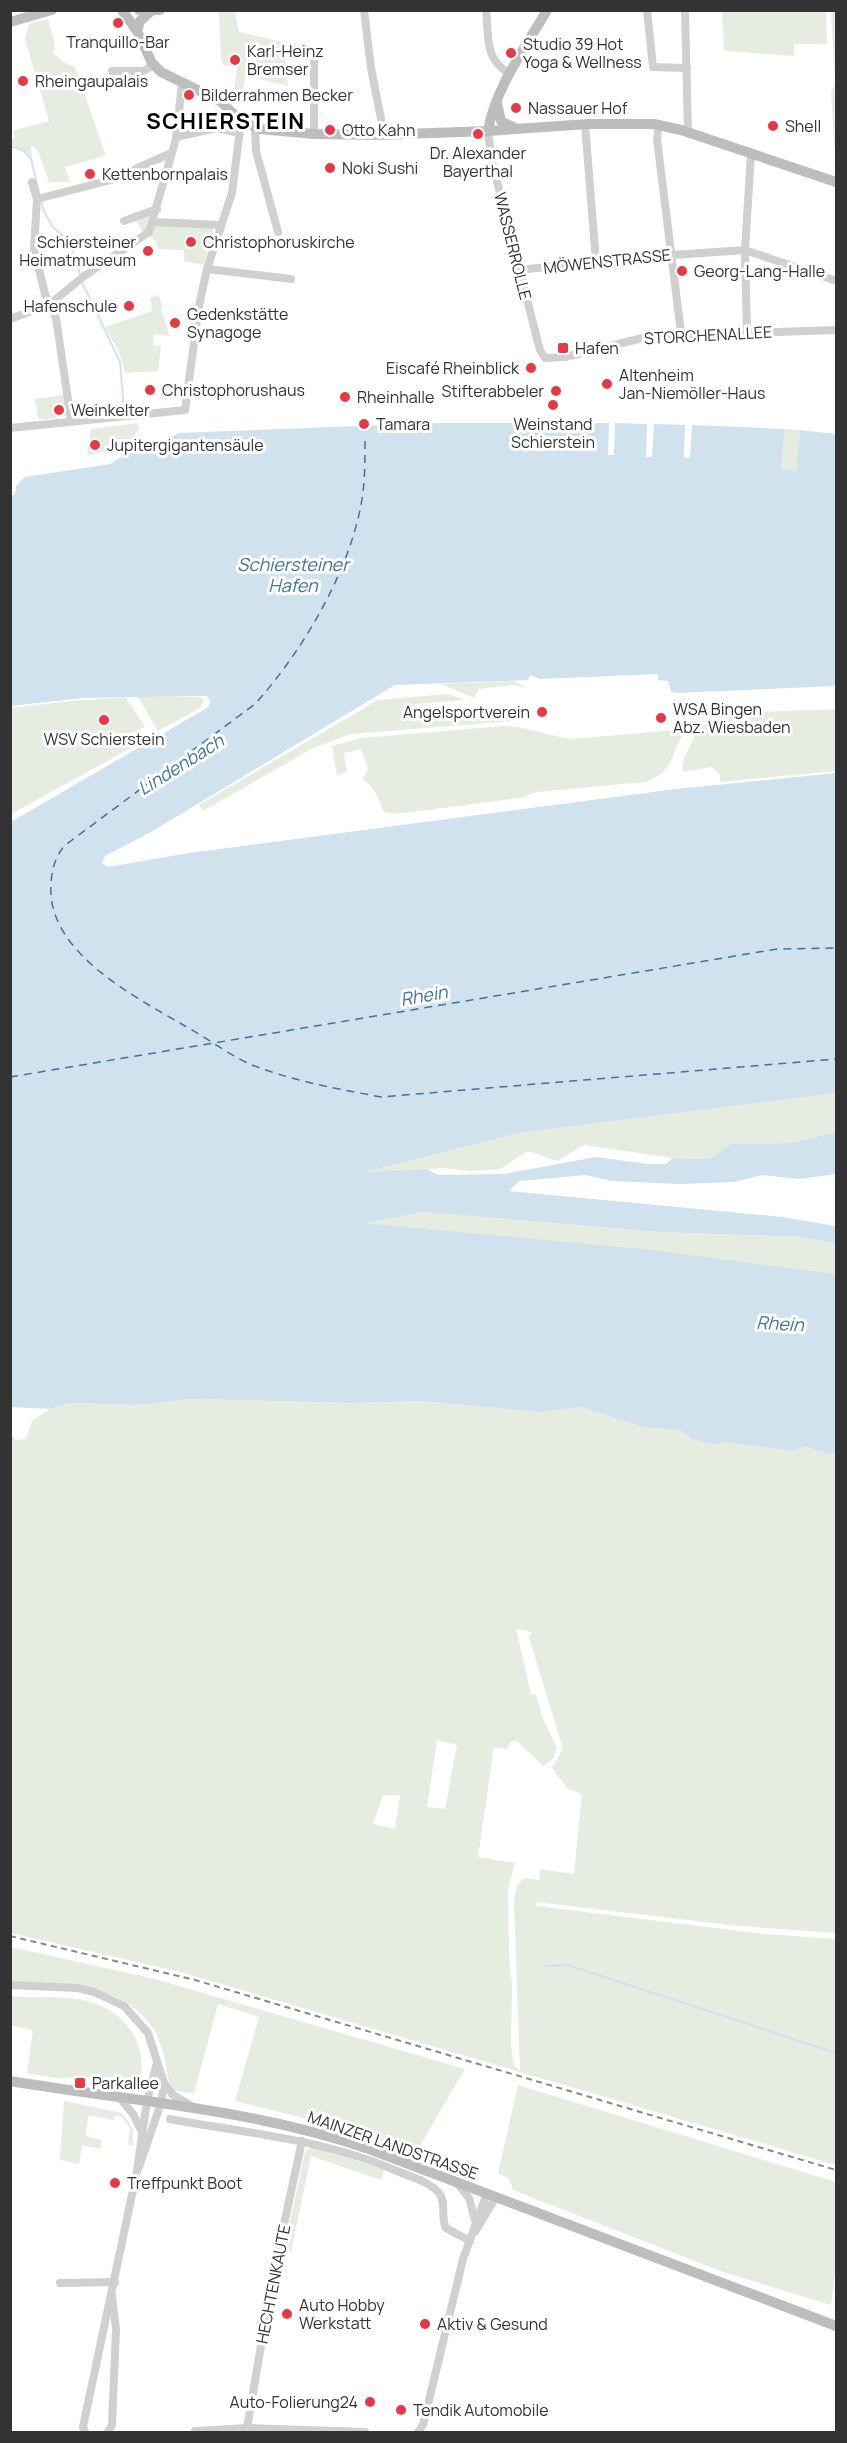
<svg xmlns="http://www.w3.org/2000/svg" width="847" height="2443" viewBox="0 0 847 2443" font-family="Manrope,sans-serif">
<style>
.green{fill:#e6ecdf;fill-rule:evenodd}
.water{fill:#cfe2ee}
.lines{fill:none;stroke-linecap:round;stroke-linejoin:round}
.stream{stroke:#cfe2ee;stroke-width:2}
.ferry{stroke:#3f7597;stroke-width:1.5;stroke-dasharray:8 6;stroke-linecap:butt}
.street{stroke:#d0d0d0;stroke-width:8}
.secondary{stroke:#bdbdbd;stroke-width:10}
.rail{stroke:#888;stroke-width:2;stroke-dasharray:6 4.5;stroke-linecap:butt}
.poi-dot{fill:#e63946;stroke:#fff;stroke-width:2}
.labels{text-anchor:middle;stroke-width:6;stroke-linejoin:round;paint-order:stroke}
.poi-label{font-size:16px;fill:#333;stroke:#fff;text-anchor:start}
.street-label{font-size:16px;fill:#333;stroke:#fff}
.water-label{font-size:18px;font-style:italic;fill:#3f7597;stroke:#fff}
.district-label{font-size:22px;font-weight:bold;letter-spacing:1.5px;fill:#000;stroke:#fff}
</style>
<rect width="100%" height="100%" fill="#fff"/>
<g class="green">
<polygon points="219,11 235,11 239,32 283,42 288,86 245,76 241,100 233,98 237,67 223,65 221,58"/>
<polygon points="722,11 826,11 827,44 794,44 794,56 724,51"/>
<polygon points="831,11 836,11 836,174 831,92 835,84"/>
<polygon points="48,19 55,45 53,53 65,63 75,67 106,156 65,167 70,182 49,182 38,151 31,145 32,158 25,151 11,145 11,139 15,138 13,130 16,132 15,130 49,121 25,39 29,24"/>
<polygon points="147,213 150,222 214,227 204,265 184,261 184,250 158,249 156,241 143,233 135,219"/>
<polygon points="159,295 163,308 161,310 170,336 154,334 153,345 161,346 158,371 125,373 119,352 105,327 152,311 150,298"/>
<polygon points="64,395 68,416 39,420 34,399"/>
<path d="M138 423 139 429C127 447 107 452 87 455L91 429Z"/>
<polygon points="785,429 800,430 796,471 781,470"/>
<polygon points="514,681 526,688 513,685 479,689 474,698 441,684"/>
<polygon points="448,694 465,700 415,704 415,720 444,720 463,715 480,718 498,713 524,713 525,720 351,734 313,748 203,811 199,805 378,700"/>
<polygon points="138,697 200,697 204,700 200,708 158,731"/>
<polygon points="126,698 145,727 128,735 117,734 115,740 140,743 11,814 11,708 82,700"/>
<path d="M836 709V771L720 782V775L712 767 683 772C681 763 684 758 688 750 692 742 696 732 703 726 720 709 809 711 836 709Z"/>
<path d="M503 726C527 726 548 736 572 739L687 729C669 752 676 772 645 782L537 792 520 798 404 813C377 814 386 813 376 794 373 788 367 783 363 778L368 769 361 749 344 753 347 772 337 775 332 746 362 738Z"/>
<polygon points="836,1093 836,1132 790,1143 731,1144 710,1159 672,1158 584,1145 557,1161 528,1151 500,1169 470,1171 445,1168 361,1173 519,1133"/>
<polygon points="423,1212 659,1232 802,1237 836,1244 836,1370 656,1251 361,1223"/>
<path d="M190 1399 356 1403 421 1401 538 1412 580 1407 643 1427 680 1430 692 1439 714 1445 725 1442 793 1451 805 1445 828 1454 836 1453V1933L738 1926 537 1902 536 1906 765 1934 836 1939V2165L180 1972 11 1933V1435L16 1440 26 1439 32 1421 50 1409 68 1403 137 1405ZM516 1629 532 1632 529 1637 563 1749 552 1768 568 1789 582 1794 574 1874 540 1869 539 1880 524 1878 517 1885 514 1900 520 2071 514 2066 511 2044 512 1984 509 1958 508 1889 515 1863 478 1857 494 1747 507 1749 510 1742 517 1741 543 1766 553 1759 557 1747 543 1719 536 1695 531 1694ZM437 1740 457 1745 445 1809 427 1807ZM383 1795H400L395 1829 373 1824Z"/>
<path d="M11 1947 155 1979 465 2069 415 2154 348 2129 235 2101 259 2017 218 2004 194 2094 172 2090C165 2072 165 2050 156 2033 125 1980 62 1987 11 1981Z"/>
<path d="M11 1996C32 1998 54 1996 76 1999 124 2006 150 2041 139 2088L88 2077 55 2078 27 2073 33 2031 11 2025Z"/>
<polygon points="518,2085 836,2182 836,2266 831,2305 723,2272 513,2190 509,2179 498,2173"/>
<polygon points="64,2101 122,2113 133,2129 133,2146 128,2145 130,2128 122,2117 115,2115 114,2120 89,2115 85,2136 102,2140 100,2149 82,2145 79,2164 60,2160"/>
<polygon points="312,2146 384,2170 381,2180 311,2156 291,2252 284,2250 305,2152"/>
</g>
<polygon class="water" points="439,423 609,423 608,455 614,455 615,423 647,424 646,457 652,457 654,424 685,425 684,458 690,458 692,425 785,429 781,469 796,471 800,430 836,434 836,686 675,693 671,691 668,681 658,680 658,674 540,679 530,675 528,680 395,685 151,832 105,856 102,863 108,867 189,853 676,789 836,773 836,1093 519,1133 365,1172 427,1169 438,1175 504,1174 596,1157 648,1164 666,1164 672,1158 709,1159 731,1144 790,1143 836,1132 836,1174 800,1179 762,1175 735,1182 680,1184 612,1181 585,1175 520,1181 509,1191 782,1217 836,1226 836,1244 802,1237 659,1232 423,1212 364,1223 642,1249 836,1274 836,1453 828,1454 805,1446 793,1451 725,1442 714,1445 692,1439 680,1430 643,1427 580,1407 538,1412 421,1401 356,1403 190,1399 137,1405 68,1403 50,1409 11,1407 11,822 205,709 209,706 210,700 207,696 82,698 11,706 11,496 15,494 16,486 25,477 110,464 133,450 140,454 179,433"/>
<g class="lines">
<g class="stream">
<polyline points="10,146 24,151 31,159 44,212 53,227 70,242 81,277"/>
<polyline points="82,282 120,362 124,410"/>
<polyline points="546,1966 568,1965 836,2053"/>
</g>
<g class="ferry">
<path d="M365 441C365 462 365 484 361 505 348 574 302 652 255 704L64 846C55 858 52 868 51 884 46 952 134 996 185 1026 207 1038 229 1055 252 1065 293 1081 338 1089 381 1097L836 1059"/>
<polyline points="10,1077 777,949 836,948"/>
</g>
<g class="street">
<polyline points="364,10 371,68 384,134"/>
<path d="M486 10C489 38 484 59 510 74"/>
<polyline points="647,10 653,67 687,68"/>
<polyline points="685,10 688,132"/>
<polyline points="314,61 314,134"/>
<polyline points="112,71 143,71 154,65"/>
<polyline points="585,124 596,262"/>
<polyline points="659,124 657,139 681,333"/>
<polyline points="255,128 256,151 278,232"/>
<polyline points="488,131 492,162 540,350 545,358 565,357 651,336 836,330"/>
<polyline points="176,137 217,128 239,133"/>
<polyline points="32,182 37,199 34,249 45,294 56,318 71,420"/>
<polyline points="37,199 111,180 169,154"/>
<polyline points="124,221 157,209"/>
<polyline points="153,222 221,225"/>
<polyline points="207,269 291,279"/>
<polyline points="519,270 630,258 745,250 834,280"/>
<polyline points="10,319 50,304 83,277 149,232 176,139 182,83"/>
<polyline points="747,332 745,250 751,153"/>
<polyline points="10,428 185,410 199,306 207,269 232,193 241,121"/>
<polyline points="10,1985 78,1988 94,1992 124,2006 148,2033 164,2083 161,2103 139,2167"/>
<polyline points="164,2083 173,2095 190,2105"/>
<polyline points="119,2097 133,2114 141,2130"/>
<path d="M170 2119C251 2134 325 2139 402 2173 414 2178 431 2183 439 2193 447 2203 440 2217 446 2228L470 2241"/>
<polyline points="457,2183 469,2198 475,2220"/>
<polyline points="475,2232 496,2197"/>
<polyline points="60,2283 115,2282"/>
<polyline points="247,2428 273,2275 302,2141"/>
<polyline points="195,2431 247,2428 365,2432"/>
<polyline points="85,2432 83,2427 137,2171 147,2101 157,2063"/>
<polyline points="108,2432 112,2425 116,2329 112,2296"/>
<polyline points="418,2432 423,2425 463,2259 487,2193"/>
</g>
<g class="secondary">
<polyline points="122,10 137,31 152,63 161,72 220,101 241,121 260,129 314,134 377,135 488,131 588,124 654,124 681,130 836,182"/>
<polyline points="139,10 160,10"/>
<polyline points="10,22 52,10"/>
<polyline points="137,31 140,21 150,12"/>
<polyline points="497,103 501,121 515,128"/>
<path d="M488 131C495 88 526 47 547 10"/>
<path d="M10 2081C131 2101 253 2109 369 2149L836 2326"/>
</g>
<polyline class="rail" points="10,1936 195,1980 836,2170"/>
</g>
<g class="poi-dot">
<circle cx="118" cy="23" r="6"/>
<circle cx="511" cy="53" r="6"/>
<circle cx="235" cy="60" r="6"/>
<circle cx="23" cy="81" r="6"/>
<circle cx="189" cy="95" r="6"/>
<circle cx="516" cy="108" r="6"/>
<circle cx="773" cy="126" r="6"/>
<circle cx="330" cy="130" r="6"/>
<circle cx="478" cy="134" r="6"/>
<circle cx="330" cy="168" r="6"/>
<circle cx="90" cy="174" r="6"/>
<circle cx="191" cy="242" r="6"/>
<circle cx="148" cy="251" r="6"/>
<circle cx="682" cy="271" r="6"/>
<circle cx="129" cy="306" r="6"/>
<circle cx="175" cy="323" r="6"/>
<rect x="557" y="342" width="12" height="12" rx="3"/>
<circle cx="531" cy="368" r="6"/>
<circle cx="607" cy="384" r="6"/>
<circle cx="150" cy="390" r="6"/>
<circle cx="556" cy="391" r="6"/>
<circle cx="345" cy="397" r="6"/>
<circle cx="553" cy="405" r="6"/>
<circle cx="59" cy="410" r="6"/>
<circle cx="364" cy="424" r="6"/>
<circle cx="95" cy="445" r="6"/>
<circle cx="542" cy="712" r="6"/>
<circle cx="661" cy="718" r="6"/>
<circle cx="104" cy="720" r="6"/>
<rect x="74" y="2077" width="12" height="12" rx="3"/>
<circle cx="115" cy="2183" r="6"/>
<circle cx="287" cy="2314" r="6"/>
<circle cx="425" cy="2324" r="6"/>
<circle cx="370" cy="2402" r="6"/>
<circle cx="401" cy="2410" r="6"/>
</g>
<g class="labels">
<g class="poi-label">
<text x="118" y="48" text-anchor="middle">Tranquillo-Bar</text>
<text x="523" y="50">Studio 39 Hot<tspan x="523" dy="18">Yoga &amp; Wellness</tspan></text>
<text x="247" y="57">Karl-Heinz<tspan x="247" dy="18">Bremser</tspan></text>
<text x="35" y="87">Rheingaupalais</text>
<text x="201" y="101">Bilderrahmen Becker</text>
<text x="528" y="114">Nassauer Hof</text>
<text x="785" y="132">Shell</text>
<text x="342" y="136">Otto Kahn</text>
<text x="478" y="159" text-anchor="middle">Dr. Alexander<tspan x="478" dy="18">Bayerthal</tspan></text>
<text x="342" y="174">Noki Sushi</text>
<text x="102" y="180">Kettenbornpalais</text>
<text x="136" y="248" text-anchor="end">Schiersteiner<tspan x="136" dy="18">Heimatmuseum</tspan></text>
<text x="203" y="248">Christophoruskirche</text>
<text x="694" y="277">Georg-Lang-Halle</text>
<text x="117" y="312" text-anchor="end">Hafenschule</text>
<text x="187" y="320">Gedenkstätte<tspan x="187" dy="18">Synagoge</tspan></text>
<text x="575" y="354">Hafen</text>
<text x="519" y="374" text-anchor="end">Eiscafé Rheinblick</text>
<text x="619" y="381">Altenheim<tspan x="619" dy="18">Jan-Niemöller-Haus</tspan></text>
<text x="162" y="396">Christophorushaus</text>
<text x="544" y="397" text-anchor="end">Stifterabbeler</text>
<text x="357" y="403">Rheinhalle</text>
<text x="71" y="416">Weinkelter</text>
<text x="376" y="430">Tamara</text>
<text x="553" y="430" text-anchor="middle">Weinstand<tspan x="553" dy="18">Schierstein</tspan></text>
<text x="107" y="451">Jupitergigantensäule</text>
<text x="673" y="715">WSA Bingen<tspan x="673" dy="18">Abz. Wiesbaden</tspan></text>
<text x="530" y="718" text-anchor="end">Angelsportverein</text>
<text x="104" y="745" text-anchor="middle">WSV Schierstein</text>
<text x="92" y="2089">Parkallee</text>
<text x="127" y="2189">Treffpunkt Boot</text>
<text x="299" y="2311">Auto Hobby<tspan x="299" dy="18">Werkstatt</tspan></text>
<text x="437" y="2330">Aktiv &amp; Gesund</text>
<text x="358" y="2408" text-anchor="end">Auto-Folierung24</text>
<text x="413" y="2416">Tendik Automobile</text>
</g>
<g class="street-label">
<text transform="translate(513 246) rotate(76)" y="6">WASSERROLLE</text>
<text transform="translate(607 261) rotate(-6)" y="6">MÖWENSTRASSE</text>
<text transform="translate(708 335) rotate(-3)" y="6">STORCHENALLEE</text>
<text transform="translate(393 2145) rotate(19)" y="6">MAINZER LANDSTRASSE</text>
<text transform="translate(273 2284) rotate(-79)" y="6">HECHTENKAUTE</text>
</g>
<g class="water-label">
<text x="293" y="571">Schiersteiner<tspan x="293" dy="21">Hafen</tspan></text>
<text transform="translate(181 765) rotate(-32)" y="6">Lindenbach</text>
<text transform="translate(424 996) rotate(-10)" y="6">Rhein</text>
<text transform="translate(780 1324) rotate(3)" y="6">Rhein</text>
</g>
<g class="district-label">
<text x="226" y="129">SCHIERSTEIN</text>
</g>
</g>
<rect width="847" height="2443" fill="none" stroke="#333333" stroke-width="24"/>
</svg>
